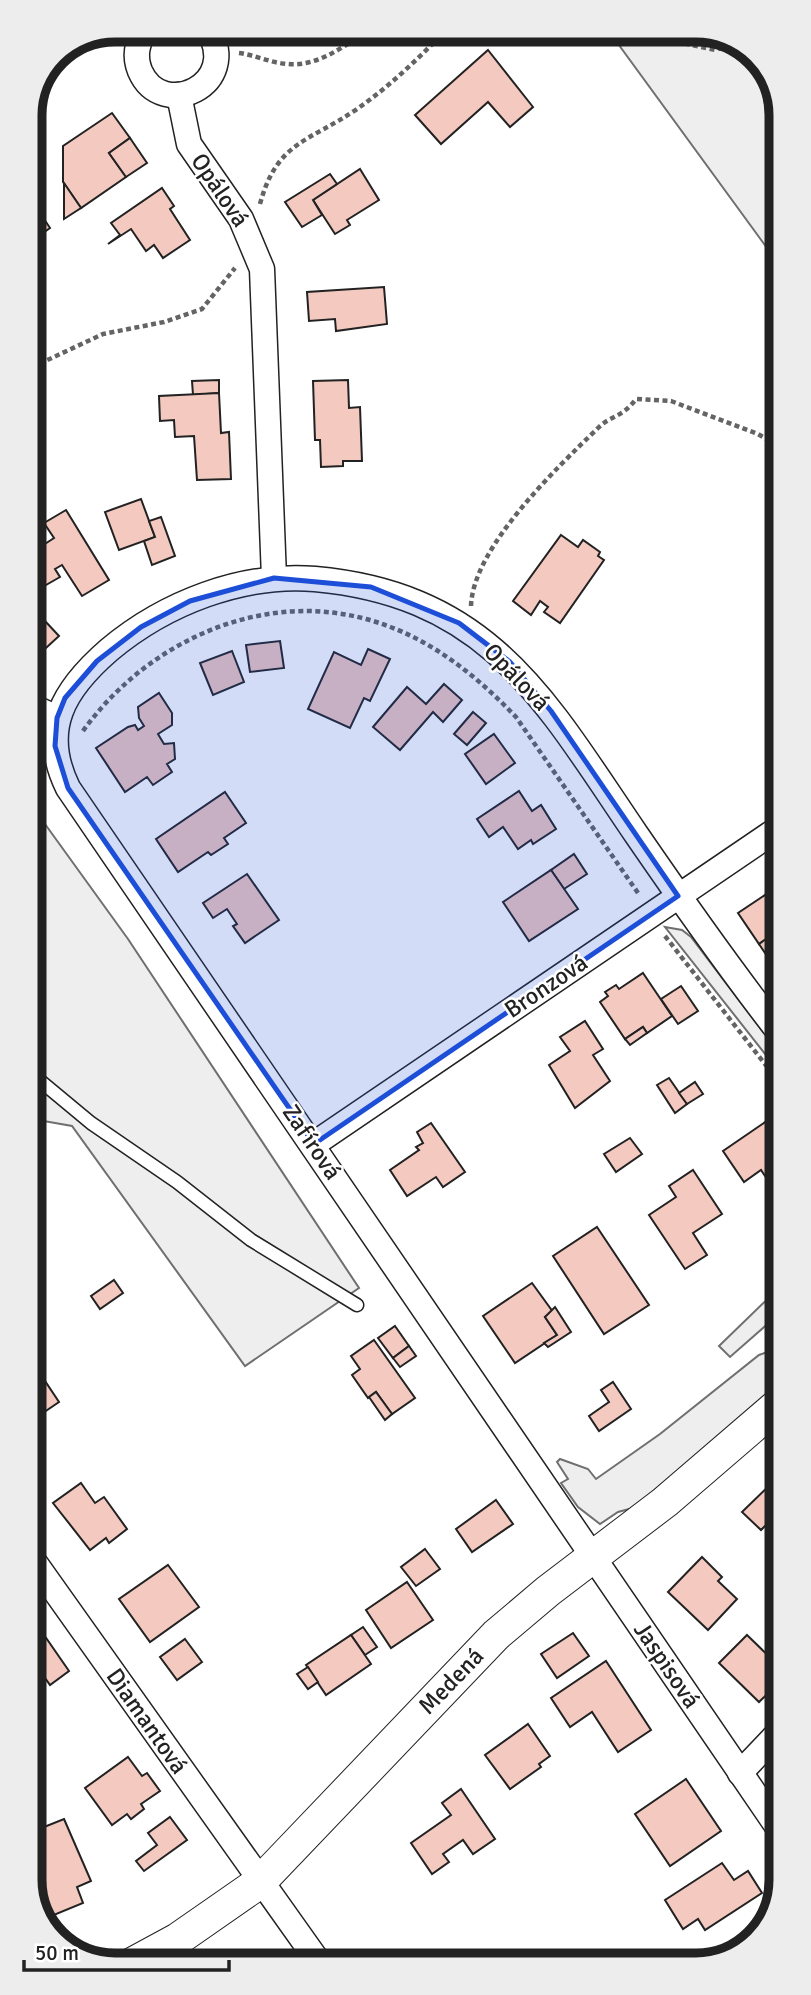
<svg xmlns="http://www.w3.org/2000/svg" width="811" height="1995" viewBox="0 0 811 1995" font-family="Signika,sans-serif">
<style>
.green{fill:#eee;stroke:#6f6f6f;stroke-width:2}
.building{fill:#f3c9c0;stroke:#222;stroke-width:2}
.lines{fill:none;stroke-linecap:round;stroke-linejoin:round}
.service-casing{stroke:#222;stroke-width:15}
.minor-casing{stroke:#222;stroke-width:27}
.tertiary-casing{stroke:#222;stroke-width:34}
.path{stroke:#646464;stroke-width:4.5;stroke-dasharray:5 3.5;stroke-linecap:butt}
.service{stroke:#fff;stroke-width:12}
.minor{stroke:#fff;stroke-width:24}
.tertiary{stroke:#fff;stroke-width:32}
.marked{fill:#1d4ed8;fill-opacity:0.2;stroke:#1d4ed8;stroke-width:5;stroke-linejoin:round}
.labels{text-anchor:middle;stroke-width:5;stroke-linejoin:round;paint-order:stroke}
.street-label{font-size:24px;fill:#222;stroke:#fff}
.rim{fill:none;stroke:#222;stroke-width:9}
</style>
<rect width="100%" height="100%" fill="#fff"/>
<g class="green">
<polygon points="608,30 702,30 748,48 777,88 777,242 767,248"/>
<polygon points="32,806 128,939 359,1288 245,1366 72,1126 32,1119"/>
<polygon points="665,927 682,930 691,937 779,1053 779,1059 773,1064"/>
<polygon points="780,1287 780,1313 730,1357 719,1346"/>
<polygon points="773,1350 780,1351 780,1385 633,1508 618,1512 600,1524 578,1507 561,1483 568,1479 557,1462 560,1459 588,1469 596,1479 660,1434 759,1355"/>
</g>
<g class="building">
<polygon points="488,50 533,107 510,127 488,102 441,144 415,115"/>
<polygon points="112,113 130,138 109,153 126,177 81,208 63,182 63,146"/>
<polygon points="130,138 147,163 126,177 109,153"/>
<polygon points="360,169 379,200 347,220 350,225 335,234 313,200"/>
<polygon points="330,174 337,184 313,200 322,215 302,227 285,202"/>
<polygon points="64,183 81,208 64,219"/>
<polygon points="162,188 174,206 170,209 190,240 163,258 154,245 146,251 131,229 108,244 120,235 111,223"/>
<polygon points="34,204 50,228 37,237 30,227 30,206"/>
<polygon points="384,287 387,324 336,331 335,319 309,321 307,292"/>
<polygon points="219,380 219,393 193,395 192,381"/>
<polygon points="348,380 349,408 360,407 362,461 343,461 343,466 321,467 320,440 315,440 313,381"/>
<polygon points="219,393 221,433 229,432 231,479 197,480 194,436 175,437 174,420 160,421 159,396"/>
<polygon points="141,499 155,537 119,550 105,512"/>
<polygon points="66,510 109,580 82,596 62,565 55,569 60,577 39,589 31,576 31,553 54,538 44,523"/>
<polygon points="161,517 175,556 152,565 144,541 155,537 149,521"/>
<polygon points="561,535 578,547 583,540 600,552 598,556 604,560 560,623 544,612 548,607 540,601 531,615 513,601"/>
<polygon points="31,606 59,636 34,659 31,655"/>
<polygon points="280,641 284,668 250,672 246,645"/>
<polygon points="368,649 390,659 370,701 364,698 350,728 308,709 334,652 361,665"/>
<polygon points="232,651 244,682 213,695 200,663"/>
<polygon points="444,684 462,700 443,722 433,712 400,750 373,727 407,687 426,704"/>
<polygon points="159,693 172,713 172,725 158,734 164,744 174,743 175,759 167,764 172,772 153,785 147,777 125,792 96,748 128,727 135,725 138,730 144,726 139,718 138,707"/>
<polygon points="473,712 486,723 467,745 454,734"/>
<polygon points="494,734 515,763 486,784 465,754"/>
<polygon points="519,791 532,811 541,805 556,829 533,844 531,840 518,849 503,827 489,837 477,819"/>
<polygon points="225,792 246,823 224,838 228,844 211,855 208,852 178,872 156,839"/>
<polygon points="574,854 587,874 564,889 551,870"/>
<polygon points="551,870 578,909 529,941 503,902"/>
<polygon points="247,874 279,920 245,943 233,926 237,924 227,909 213,918 203,903"/>
<polygon points="765,895 775,910 779,908 779,930 759,944 738,913"/>
<polygon points="779,930 779,974 759,944"/>
<polygon points="643,973 672,1016 647,1033 643,1027 625,1039 600,1002 608,996 605,992 616,985 619,989"/>
<polygon points="681,986 698,1011 678,1024 661,999"/>
<polygon points="585,1021 603,1049 593,1055 610,1081 575,1108 549,1065 570,1051 560,1037"/>
<polygon points="643,1027 647,1033 630,1045 625,1039"/>
<polygon points="669,1078 687,1104 675,1113 657,1085"/>
<polygon points="695,1082 703,1094 687,1104 679,1093"/>
<polygon points="774,1116 779,1123 780,1175 769,1182 761,1170 744,1182 723,1151"/>
<polygon points="431,1123 465,1172 443,1187 436,1177 407,1196 390,1170 419,1150 416,1147 423,1143 417,1132"/>
<polygon points="630,1138 642,1154 616,1172 604,1154"/>
<polygon points="693,1170 722,1214 693,1233 707,1255 685,1269 649,1215 676,1197 669,1186"/>
<polygon points="597,1227 649,1305 604,1334 553,1256"/>
<polygon points="114,1280 123,1293 100,1309 91,1296"/>
<polygon points="532,1283 553,1312 545,1317 557,1335 515,1363 483,1316"/>
<polygon points="555,1307 571,1332 548,1347 544,1343 557,1335 545,1317"/>
<polygon points="395,1326 409,1346 393,1358 378,1338"/>
<polygon points="374,1340 415,1398 392,1414 376,1392 368,1398 352,1375 360,1369 351,1356"/>
<polygon points="409,1346 416,1356 400,1367 393,1358"/>
<polygon points="33,1377 37,1382 43,1378 59,1402 40,1415 44,1420 33,1427"/>
<polygon points="613,1382 631,1409 599,1431 589,1416 609,1402 601,1390"/>
<polygon points="376,1392 392,1414 385,1420 369,1397"/>
<polygon points="779,1476 780,1511 761,1530 742,1512"/>
<polygon points="81,1483 95,1503 104,1497 127,1529 109,1543 106,1538 90,1550 53,1503"/>
<polygon points="496,1500 513,1524 472,1552 456,1529"/>
<polygon points="425,1549 440,1569 416,1586 401,1567"/>
<polygon points="702,1557 722,1577 718,1581 737,1599 708,1630 668,1592"/>
<polygon points="168,1565 199,1607 150,1642 119,1599"/>
<polygon points="407,1582 433,1620 391,1648 366,1610"/>
<polygon points="33,1619 69,1671 50,1685 34,1662"/>
<polygon points="363,1627 377,1647 365,1655 351,1635"/>
<polygon points="573,1633 589,1656 557,1678 541,1654"/>
<polygon points="351,1635 371,1664 326,1695 306,1665"/>
<polygon points="747,1635 781,1668 781,1681 759,1702 719,1663"/>
<polygon points="185,1639 202,1662 177,1680 160,1657"/>
<polygon points="606,1661 651,1730 618,1752 592,1712 570,1727 551,1698"/>
<polygon points="308,1667 318,1682 308,1689 297,1674"/>
<polygon points="528,1724 550,1756 539,1764 541,1767 510,1789 485,1755"/>
<polygon points="128,1757 142,1776 147,1773 160,1791 141,1804 144,1809 131,1819 127,1814 112,1825 85,1788"/>
<polygon points="686,1779 721,1831 670,1866 635,1814"/>
<polygon points="461,1789 495,1839 473,1854 463,1840 443,1854 449,1862 432,1874 411,1843 451,1815 442,1803"/>
<polygon points="170,1817 187,1840 144,1871 136,1861 157,1845 148,1833"/>
<polygon points="64,1819 91,1881 77,1887 83,1903 49,1917 34,1883 34,1831"/>
<polygon points="722,1863 734,1880 748,1871 762,1893 705,1930 698,1919 683,1929 665,1900"/>
</g>
<g class="lines">
<g class="service-casing">
<polyline id="service" points="32,1074 91,1123 177,1182 251,1240 357,1305"/>
</g>
<g class="minor-casing">
<g id="minor">
<path d="M146 30C137 42 134 56 140 71 162 122 242 84 208 30"/>
<polyline points="179,95 189,144 241,219 262,269 274,578"/>
<polyline points="31,706 57,718"/>
<path d="M779 1032C729 968 682 901 636 834 546 702 491 595 315 579 242 573 165 603 109 650 64 689 39 729 68 788L781 1832"/>
<polyline points="314,1144 779,828"/>
<polyline points="33,1560 320,1964"/>
<polyline points="740,1773 781,1730"/>
</g>
</g>
<g class="tertiary-casing">
<polyline id="tertiary" points="130,1965 178,1939 260,1882 496,1635 548,1591 665,1502 780,1403"/>
</g>
<g class="path">
<polyline points="618,30 716,50 734,42"/>
<path d="M239 53C255 55 271 63 288 64 317 67 345 46 368 30"/>
<path d="M260 204C277 141 309 142 357 109 390 86 418 59 446 30"/>
<polyline points="31,364 41,363 103,334 164,322 202,309 235,268"/>
<path d="M471 606C473 547 557 468 598 428 611 415 622 418 636 399L671 401 758 434 778 446"/>
<path d="M83 731C146 643 259 590 366 619 426 635 474 673 516 717L638 893"/>
<polyline points="665,936 779,1082"/>
</g>
<use href="#service" class="service"/>
<use href="#minor" class="minor"/>
<use href="#tertiary" class="tertiary"/>
</g>
<path class="marked" d="M274 578 371 587 459 623 510 662 551 711 678 896 314 1144 68 788 55 746 57 718 65 698 97 661 141 627 190 601Z"/>
<g class="labels">
<g class="street-label">
<text transform="translate(220 190) rotate(56)" y="8">Opálová</text>
<text transform="translate(517 677) rotate(46)" y="8">Opálová</text>
<text transform="translate(546 986) rotate(-34)" y="8">Bronzová</text>
<text transform="translate(312 1142) rotate(56)" y="8">Zafírová</text>
<text transform="translate(667 1665) rotate(56)" y="8">Jaspisová</text>
<text transform="translate(451 1681) rotate(-46)" y="8">Medená</text>
<text transform="translate(147 1721) rotate(55)" y="8">Diamantová</text>
</g>
</g>
<path d="M0 0H811V1995H0ZM115 42H696A73 73 0 0 1 769 115V1880A73 73 0 0 1 696 1953H115A73 73 0 0 1 42 1880V115A73 73 0 0 1 115 42Z" fill="#ededed" fill-rule="evenodd"/>
<path class="rim" d="M115 42H696A73 73 0 0 1 769 115V1880A73 73 0 0 1 696 1953H115A73 73 0 0 1 42 1880V115A73 73 0 0 1 115 42Z"/>
<path d="M24 1960v10h205v-10" fill="none" stroke="#222222" stroke-width="3.5"/>
<text x="35" y="1960" font-size="21" fill="#222222" stroke="#ffffff" stroke-width="5" paint-order="stroke">50 m</text>
</svg>
